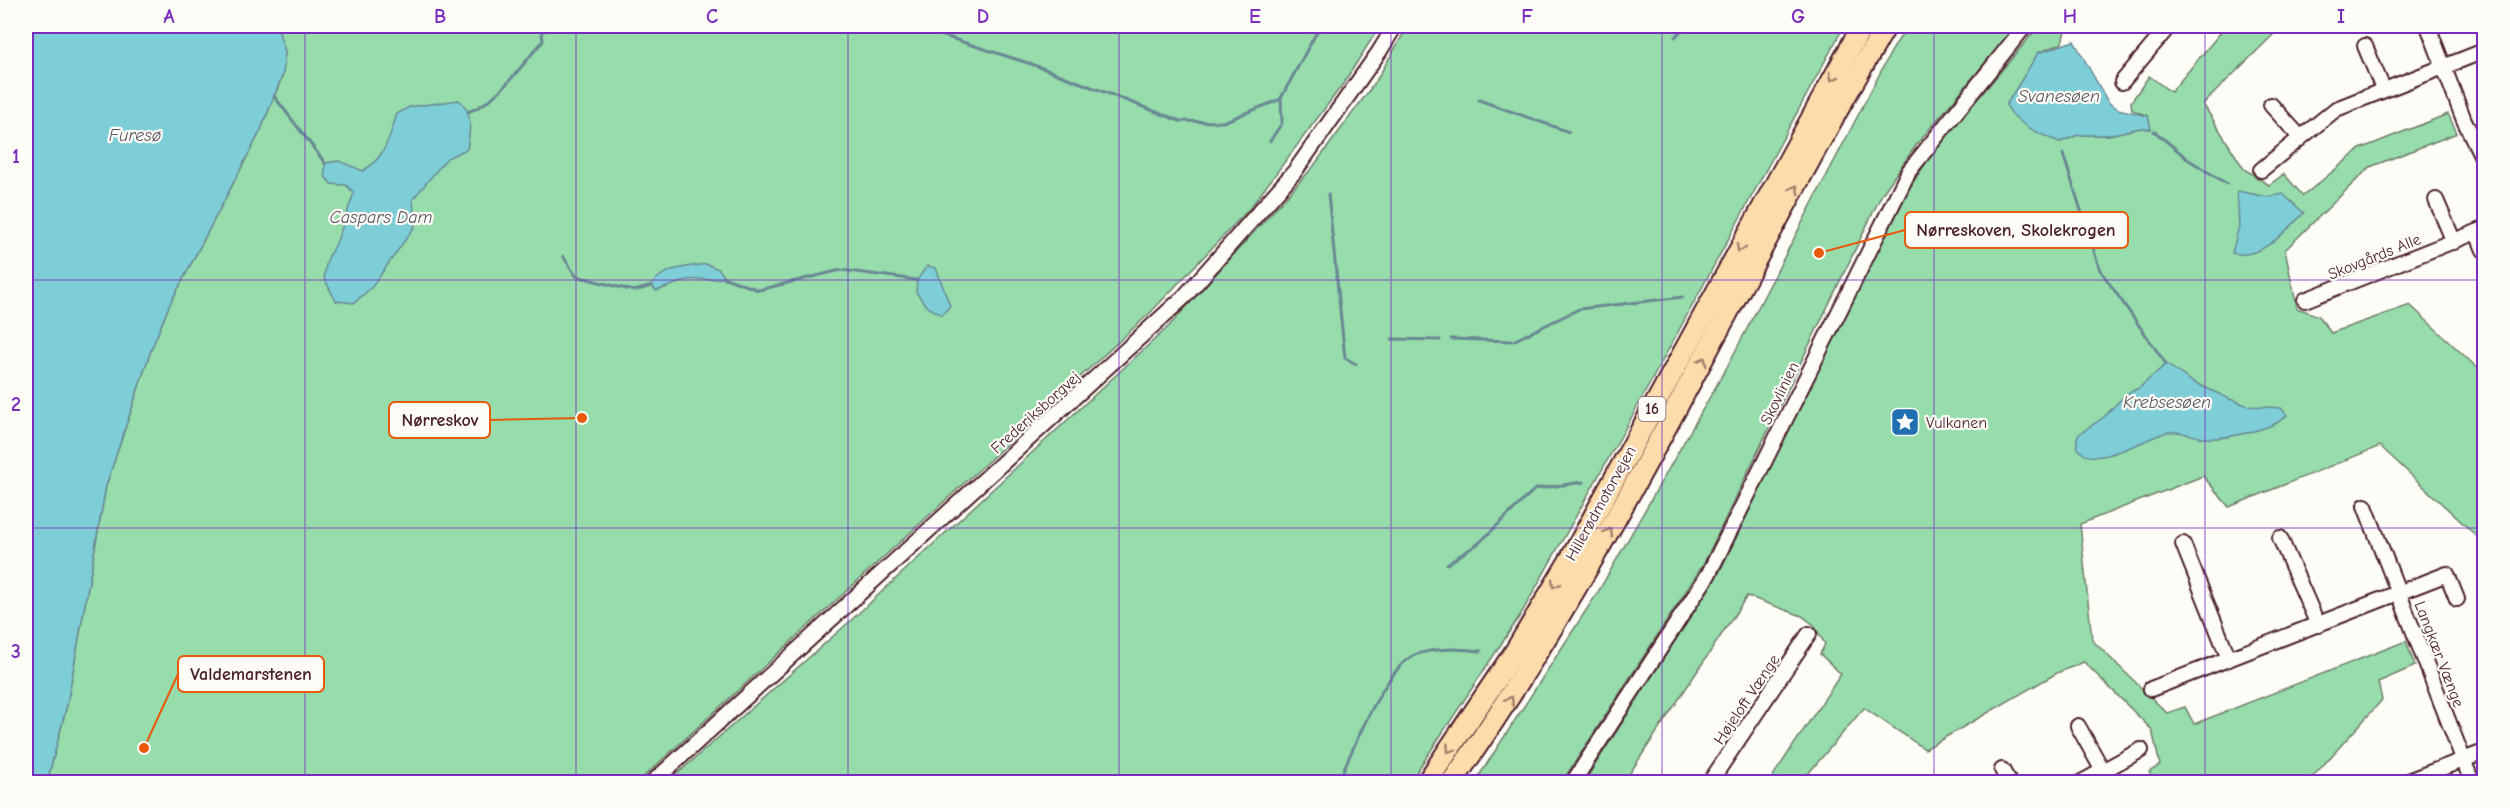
<svg xmlns="http://www.w3.org/2000/svg" width="2510" height="808" viewBox="0 0 2510 808" font-family="'Comic Neue',sans-serif">
<style>
.green{fill:#96ddab;stroke:#707e6b;stroke-width:1.5}
.water{fill:#7eced8;stroke:#698893;stroke-width:1.5}
.lines{fill:none;stroke-linecap:round;stroke-linejoin:round}
.stream{stroke:#698893;stroke-width:3}
.minor-casing{stroke:#4a1f2b;stroke-width:18}
.highway-casing{stroke:#4a1f2b;stroke-width:24}
.minor{stroke:#fdfcf7;stroke-width:14}
.highway{stroke:#fddcac;stroke-width:20}
.oneway{stroke:#a47e6c}
.grid{fill:none;stroke:#7b2cbf;stroke-width:1.5;stroke-opacity:0.55}
.labels{text-anchor:middle;stroke-width:4.5;stroke-linejoin:round;paint-order:stroke}
.shield{fill:#fdfcf7;stroke:#806168;stroke-width:1.5}
.shield-label{font-size:15px;font-weight:bold;fill:#4a1f2b}
.street-label{font-size:16px;fill:#4a1f2b;stroke:#fdfcf7}
.poi-label{font-size:16px;fill:#4a1f2b;stroke:#fdfcf7;text-anchor:start}
.water-label{font-size:18px;font-style:italic;fill:#5a545f;stroke:#fdfcf7}
.leader{fill:none;stroke:#e8590c;stroke-width:2}
.callout-dot{fill:#e8590c;stroke:#fdfcf7;stroke-width:2}
.callout{fill:#fdfcf7;stroke:#e8590c;stroke-width:2}
.callout-label{font-size:18px;text-anchor:middle;font-weight:bold;fill:#4a1f2b}
.neatline{fill:none;stroke:#7b2cbf;stroke-width:2}
.grid-label{font-size:20px;text-anchor:middle;font-weight:bold;fill:#7b2cbf}
</style>
<rect width="100%" height="100%" fill="#fdfcf7"/>
<filter id="ink" filterUnits="userSpaceOnUse"><feTurbulence type="fractalNoise" baseFrequency=".0167" numOctaves="2"/><feDisplacementMap in="SourceGraphic" scale="12" xChannelSelector="R" yChannelSelector="G"/><feConvolveMatrix kernelMatrix="1 2 1 2 8 2 1 2 1" color-interpolation-filters="sRGB"/></filter>
<g filter="url(#ink)">
<g class="green">
<polygon points="277,26 1380,26 1343,84 1250,208 1151,312 638,782 47,782 67,705 106,486 151,350 169,306 260,132 283,74 285,52"/>
<polygon points="1408,26 1844,26 1635,411 1521,614 1410,782 668,782 848,623 1168,327 1313,167 1376,81"/>
<polygon points="1907,26 2016,26 1917,144 1882,194 1703,565 1562,782 1475,782 1598,592 1727,367 1891,52"/>
<polygon points="2039,26 2066,26 2062,43 2038,53 2060,142 2078,135 2108,135 2141,128 2150,129 2148,116 2132,110 2131,102 2149,76 2171,92 2226,26 2282,26 2203,104 2244,169 2269,185 2284,174 2303,196 2360,149 2448,114 2457,133 2370,167 2285,250 2297,308 2319,316 2331,333 2410,305 2484,374 2484,543 2380,446 2229,507 2203,476 2080,524 2092,640 2167,713 2185,707 2194,724 2406,641 2415,666 2378,682 2382,700 2308,782 2154,782 2149,772 2160,765 2152,730 2084,662 2057,673 1925,749 1864,708 1801,782 1769,782 1841,674 1820,654 1825,644 1814,625 1802,616 1747,596 1624,782 1584,782 1720,571 1871,259 1908,190 1933,152"/>
</g>
<g class="water">
<polygon points="26,26 277,26 285,52 283,74 260,132 169,306 151,350 106,486 67,705 47,782 26,782"/>
<path d="M2074 41 2108 102 2118 109 2148 116 2151 129 2141 128 2108 135H2078L2060 142C2040 135 2016 124 2006 105L2038 53Z"/>
<path d="M459 100C474 113 470 131 467 149L447 158 413 199 415 226 372 287 354 303 336 301 324 278 326 264 330 253 336 244 354 193 346 185 331 184 325 176V163L339 161 363 171C385 158 389 138 397 114L409 107Z"/>
<path d="M2237 191 2268 197 2283 194 2304 213C2286 231 2260 261 2232 253L2239 226Z"/>
<path d="M706 264 719 269 725 278 687 280 656 291 652 286C659 268 689 267 706 264Z"/>
<polygon points="927,266 936,268 950,306 942,315 926,306 916,292 917,280"/>
<path d="M2166 364 2191 381 2230 399 2249 406 2281 408 2287 415C2277 429 2221 440 2204 438 2192 436 2180 430 2168 432 2149 436 2091 473 2078 448 2076 443 2076 440 2078 435L2104 417 2126 394 2139 388Z"/>
</g>
<g class="lines">
<g class="stream">
<polyline points="921,26 935,33 1034,65 1180,121 1223,122 1281,99 1282,123 1270,141"/>
<polyline points="1675,37 1686,26"/>
<polyline points="274,96 325,163"/>
<polyline points="1281,98 1320,26"/>
<polyline points="1479,100 1569,132"/>
<path d="M468 112C498 102 522 64 543 41L542 33 548 26"/>
<polyline points="2154,131 2189,160 2227,184"/>
<polyline points="2063,154 2100,270 2166,364"/>
<polyline points="1328,194 1345,358 1356,364"/>
<polyline points="563,256 576,276 634,291 652,286"/>
<polyline points="725,278 759,290 841,270 917,280"/>
<polyline points="1392,339 1440,340"/>
<polyline points="1451,339 1513,341 1579,309 1683,297"/>
<polyline points="1447,564 1479,543 1535,489 1583,482"/>
<path d="M1338 782C1352 752 1386 664 1417 654 1439 647 1459 649 1481 651"/>
</g>
<g class="minor-casing">
<g id="minor">
<polyline points="2428,26 2464,120 2484,161"/>
<polyline points="2365,46 2383,89"/>
<polyline points="2122,82 2169,26"/>
<polyline points="2271,105 2300,137"/>
<polyline points="2261,170 2336,109 2484,51"/>
<polyline points="2436,200 2454,242"/>
<polyline points="2477,233 2484,250"/>
<polyline points="2305,300 2484,229"/>
<polyline points="2365,506 2472,782"/>
<polyline points="2280,538 2318,625"/>
<polyline points="2183,544 2229,659"/>
<polyline points="2151,689 2447,574 2457,599"/>
<polyline points="2078,726 2103,771"/>
<polyline points="2002,770 2009,782"/>
<polyline points="653,782 1184,297 1295,171 1379,52 1395,26"/>
<polyline points="1573,782 1708,575 1909,171 2025,26"/>
<polyline points="1710,782 1809,634"/>
<polyline points="2082,782 2141,750"/>
<polyline points="2405,782 2484,752"/>
</g>
</g>
<g class="highway-casing">
<g id="highway">
<polyline points="1427,782 1516,650 1570,560 1862,26"/>
<path d="M1452 782C1620 543 1738 276 1886 26"/>
</g>
</g>
<use href="#minor" class="minor"/>
<use href="#highway" class="highway"/>
</g>
<defs><path id="oneway-chevron" d="M-2-3.5L2.5 0L-2 3.5" fill="none" stroke-width="1.6" stroke-linecap="round" stroke-linejoin="round" transform="scale(1.5)"/></defs>
<g class="oneway">
<use href="#oneway-chevron" transform="translate(1833 77) rotate(119)"/>
<use href="#oneway-chevron" transform="translate(1795 189) rotate(-62)"/>
<use href="#oneway-chevron" transform="translate(1740 248) rotate(118)"/>
<use href="#oneway-chevron" transform="translate(1703 361) rotate(-62)"/>
<use href="#oneway-chevron" transform="translate(1609 532) rotate(-61)"/>
<use href="#oneway-chevron" transform="translate(1555 584) rotate(121)"/>
<use href="#oneway-chevron" transform="translate(1510 700) rotate(-58)"/>
<use href="#oneway-chevron" transform="translate(1450 749) rotate(124)"/>
</g>
</g>
<path class="grid" d="M305 26V782M576 26V782M848 26V782M1119 26V782M1391 26V782M1662 26V782M1934 26V782M2205 26V782M26 280H2484M26 528H2484"/>
<defs>
<g id="sight-square" transform="scale(1.5)"><rect x="-9" y="-9" width="18" height="18" rx="4" fill="#1f6fb2" stroke="#fdfcf7"/><path d="M0-6L1.8-2.2L6-1.7L2.9 1.2L3.7 5.4L0 3.3L-3.7 5.4L-2.9 1.2L-6-1.7L-1.8-2.2Z" fill="#fff"/></g>
</defs>
<g fill-rule="evenodd">
<use href="#sight-square" x="1905" y="422"/>
</g>
<g class="labels">
<rect class="shield" x="1638.5" y="397" width="27" height="24" rx="4.5"/>
<g class="shield-label">
<text x="1652" y="414">16</text>
</g>
<g class="street-label">
<text transform="translate(2374 256) rotate(-22)" y="6">Skovgårds Alle</text>
<text transform="translate(1779 393) rotate(-64)" y="6">Skovlinien</text>
<text transform="translate(1035 412) rotate(-42)" y="6">Frederiksborgvej</text>
<text transform="translate(1600 503) rotate(-61)" y="6">Hillerødmotorvejen</text>
<text transform="translate(2440 654) rotate(69)" y="6">Langkær Vænge</text>
<text transform="translate(1746 699) rotate(-56)" y="6">Højeloft Vænge</text>
</g>
<g class="poi-label">
<text x="1926" y="428">Vulkanen</text>
</g>
<g class="water-label">
<text x="2059" y="102">Svanesøen</text>
<text x="135" y="141">Furesø</text>
<text x="381" y="223">Caspars Dam</text>
<text x="2167" y="408">Krebsesøen</text>
</g>
</g>
<path class="leader" d="M1819 253L1905 230M582 418L490 420M144 748L178 674"/>
<g class="callout-dot">
<circle cx="1819" cy="253" r="6"/>
<circle cx="582" cy="418" r="6"/>
<circle cx="144" cy="748" r="6"/>
</g>
<g class="callout">
<rect x="1905" y="212" width="223" height="36" rx="6"/>
<rect x="389" y="402" width="101" height="36" rx="6"/>
<rect x="178" y="656" width="146" height="36" rx="6"/>
</g>
<g class="callout-label">
<text x="2016" y="236">Nørreskoven, Skolekrogen</text>
<text x="440" y="426">Nørreskov</text>
<text x="251" y="680">Valdemarstenen</text>
</g>
<rect width="2510" height="808" fill="none" stroke="#fdfcf7" stroke-width="66"/>
<rect x="33" y="33" width="2444" height="742" class="neatline"/>
<g class="grid-label">
<text x="169" y="23">A</text>
<text x="440" y="23">B</text>
<text x="712" y="23">C</text>
<text x="983" y="23">D</text>
<text x="1255" y="23">E</text>
<text x="1527" y="23">F</text>
<text x="1798" y="23">G</text>
<text x="2070" y="23">H</text>
<text x="2341" y="23">I</text>
<text x="16" y="163">1</text>
<text x="16" y="411">2</text>
<text x="16" y="658">3</text>
</g>
</svg>
